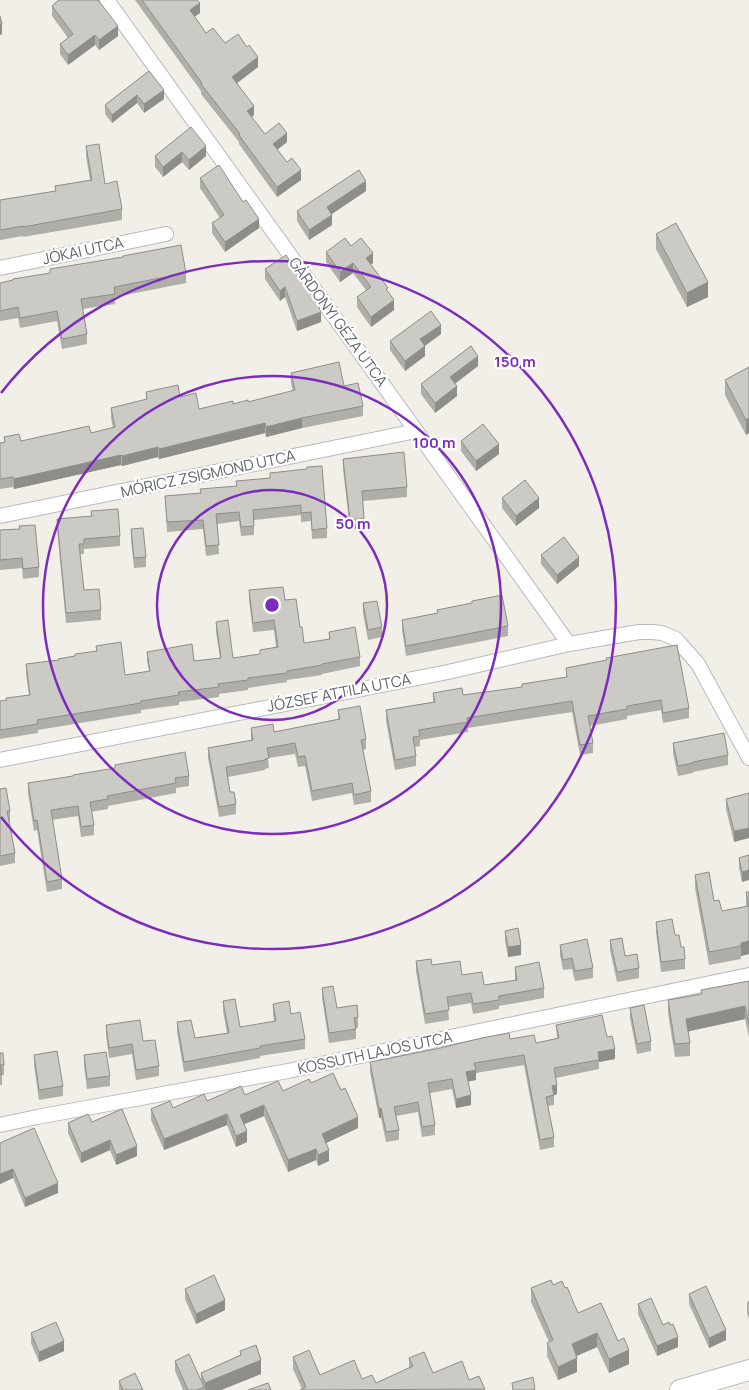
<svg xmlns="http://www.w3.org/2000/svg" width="749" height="1390" viewBox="0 0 749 1390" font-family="Manrope,sans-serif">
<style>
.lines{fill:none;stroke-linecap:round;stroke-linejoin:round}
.minor-casing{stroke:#b7babe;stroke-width:16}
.secondary-casing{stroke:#b8bcc1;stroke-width:22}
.minor{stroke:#fff;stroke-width:14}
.secondary{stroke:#fff;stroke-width:20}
.wall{fill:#afaea9}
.shaded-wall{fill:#8f8d89}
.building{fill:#cccac4;stroke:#8f8d89}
.ring{fill:none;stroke:#7b2cbf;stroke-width:2.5}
.labels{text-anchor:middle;stroke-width:4.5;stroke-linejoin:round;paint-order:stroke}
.street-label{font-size:15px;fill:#5e6368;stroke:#fff}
.centre{fill:#7b2cbf;stroke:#fff;stroke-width:2.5}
.ring-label{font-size:15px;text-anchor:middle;font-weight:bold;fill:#7b2cbf;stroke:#fff;stroke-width:4.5;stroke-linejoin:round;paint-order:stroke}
</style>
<rect width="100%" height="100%" fill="#f1efe7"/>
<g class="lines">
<g class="minor-casing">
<g id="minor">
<polyline points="107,0 569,644"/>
<polyline points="0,268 166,234"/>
<polyline points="0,516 416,431"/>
<polyline points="0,760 448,672 569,644 639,632 652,632 662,633 676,639 698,664 749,758"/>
<polyline points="0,1125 37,1117 288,1071 749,975"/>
</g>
</g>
<g class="secondary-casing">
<polyline id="secondary" points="680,1390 749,1370"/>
</g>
<use href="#minor" class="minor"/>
<use href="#secondary" class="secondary"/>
</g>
<g class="wall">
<polygon points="58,0 99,0 99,2 118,36 99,50 95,45 68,65 60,54 60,44 68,38 52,16 52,6"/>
<polygon points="135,0 197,0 200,13 194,17 206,33 225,43 258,67 237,83 254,115 251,117 265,134 287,142 277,150 301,180 277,197 239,144 239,142 201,94 201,91"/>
<polygon points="149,71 164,99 144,113 137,103 112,123 105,114 105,105"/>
<polygon points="191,127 206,156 189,170 182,162 163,177 155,167 155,156"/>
<polygon points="86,146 105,184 122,209 122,220 23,237 23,236 0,240 0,200 55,191 55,186 90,180 86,156"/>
<polygon points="200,178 259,228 225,252 212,233 212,223 220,218 200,188"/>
<polygon points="366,191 332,214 332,225 309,240 297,221 297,211"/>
<polygon points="656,234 708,297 687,307 656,249"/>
<polygon points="351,246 373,263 371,264 388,292 394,310 371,327 357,307 357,297 366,290 353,273 340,282 326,262 326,252"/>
<polygon points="50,269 186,273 186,283 115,297 115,304 83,309 87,334 87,344 62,349 57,321 20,328 18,318 0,321 0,283 50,273"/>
<polygon points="265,269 311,291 321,322 297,331 285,297 280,301 265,279"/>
<polygon points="441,334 425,346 425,356 405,371 390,350 390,341"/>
<polygon points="478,366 455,384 457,396 435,413 421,394 421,384"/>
<polygon points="749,367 749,433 746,435 725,395 725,380"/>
<polygon points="291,373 344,386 363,406 363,416 302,428 266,437 265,433 159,459 158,457 122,466 121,465 14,489 13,487 0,489 0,443 4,442 4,437 21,441 91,433 113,428 111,418 111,408 146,400 146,392 180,397 199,409 233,404 248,402 293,391 291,383"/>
<polygon points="461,441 499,454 476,471 461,451"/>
<polygon points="343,459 407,487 407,497 363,501 364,518 364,528 350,530 343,469"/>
<polygon points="270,473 327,528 327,538 312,539 311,521 301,522 301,515 254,520 254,535 241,536 239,521 217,524 219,554 206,556 203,529 167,532 165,496 200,493 236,486 236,481 270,478"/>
<polygon points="502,498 539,508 516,526 502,508"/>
<polygon points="91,511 120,536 120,546 84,549 84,554 80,554 84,590 101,610 101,620 66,623 57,529 57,519 91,516"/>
<polygon points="131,529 146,557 146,567 134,568 131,539"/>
<polygon points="0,530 39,567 39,577 23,579 22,568 0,570"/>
<polygon points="541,555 579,566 557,584 541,564"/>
<polygon points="249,590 285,600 300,627 304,643 329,639 329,632 360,657 360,666 322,674 322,675 287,680 287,682 248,688 248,690 219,694 219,697 179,702 179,705 141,710 141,713 38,730 38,733 0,739 0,701 29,695 26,674 26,664 58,660 96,651 96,646 125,675 149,671 147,661 147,652 194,661 220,658 216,632 216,622 233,658 260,654 260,650 276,647 274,630 253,632 249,600"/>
<polygon points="472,601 508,626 508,636 406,656 402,630 402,620 437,613 437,610 472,604"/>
<polygon points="363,603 382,627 382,637 368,640 363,613"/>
<polygon points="566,668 689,708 689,718 663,723 661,710 627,716 627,719 590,726 593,743 593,753 580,755 572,712 468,728 468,732 420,740 420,746 415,747 416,756 416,766 395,770 386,721 386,710 433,702 433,693 463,695 522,687 522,684 566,677"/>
<polygon points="338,710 366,739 366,749 363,750 371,791 371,802 354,805 352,793 312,801 305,766 298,767 295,754 268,758 269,768 265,769 265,770 228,777 230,792 236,804 236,814 219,817 208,758 208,748 251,740 251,728 274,732 338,719"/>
<polygon points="673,743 728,755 728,765 693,772 693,773 678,776 673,753"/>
<polygon points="189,776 189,786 176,788 176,793 108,806 108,809 91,812 94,825 94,835 81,837 78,816 52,820 62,879 62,889 47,892 37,830 34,831 28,793 28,783"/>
<polygon points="0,789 10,811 10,821 9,821 15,853 15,863 0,866"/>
<polygon points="749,793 734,842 726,809 726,799"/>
<polygon points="749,855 742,882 739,868 739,858"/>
<polygon points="695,875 722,911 746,906 746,892 749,892 749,954 741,956 741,959 709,965 695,888"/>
<polygon points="656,922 675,935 685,959 685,969 661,972 656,932"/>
<polygon points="505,931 521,955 508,957 505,941"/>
<polygon points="610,940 625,956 639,968 639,978 617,982 610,950"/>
<polygon points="560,945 593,968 593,978 575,981 572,969 563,970 560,955"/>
<polygon points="416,961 432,965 462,975 484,985 515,980 515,967 544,988 544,998 499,1006 499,1009 473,1014 471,1003 448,1007 449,1020 425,1024 416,971"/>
<polygon points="749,981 749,1037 745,1019 688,1031 690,1043 690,1056 675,1057 668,1013 668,1000 701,994 701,990"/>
<polygon points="322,988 337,1008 358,1017 358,1027 356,1028 356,1039 329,1043 322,998"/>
<polygon points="223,1001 240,1027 274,1022 273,1014 273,1004 291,1014 305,1039 305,1049 260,1056 260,1058 184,1072 177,1032 177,1022 195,1038 227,1033 223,1011"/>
<polygon points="630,1008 651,1041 651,1051 637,1054 630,1018"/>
<polygon points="106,1025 143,1041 159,1066 159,1076 136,1080 132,1054 109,1058 106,1035"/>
<polygon points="556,1025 607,1037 615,1059 599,1062 599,1069 556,1078 557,1094 554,1095 554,1105 548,1106 554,1137 554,1147 540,1150 524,1065 476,1073 476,1080 468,1081 471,1105 456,1108 452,1089 430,1093 435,1125 435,1135 422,1137 418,1112 396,1116 399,1130 399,1140 386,1142 381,1118 379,1118 370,1072 370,1062 510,1039 536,1043 557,1039"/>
<polygon points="0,1053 4,1065 4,1075 2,1075 2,1085 0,1085"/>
<polygon points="34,1055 63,1086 63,1096 39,1100 34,1065"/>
<polygon points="84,1055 110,1076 110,1086 87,1089 84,1065"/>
<polygon points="311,1083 358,1128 326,1143 329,1161 318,1166 316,1160 288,1172 264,1116 244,1124 247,1142 236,1147 227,1125 164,1150 151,1120 151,1109 173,1108 207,1101 245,1095 283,1091"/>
<polygon points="92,1122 137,1156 116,1165 110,1150 81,1163 68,1133 68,1123"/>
<polygon points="0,1143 58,1193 25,1207 13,1178 0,1184"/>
<polygon points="553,1285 565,1288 578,1313 618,1341 629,1364 609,1373 597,1347 576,1356 577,1372 558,1380 547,1356 547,1343 549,1342 531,1302 531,1288"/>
<polygon points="185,1289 225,1310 196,1324 185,1299"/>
<polygon points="689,1294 726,1340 709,1348 689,1304"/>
<polygon points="749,1301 749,1319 747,1313 747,1302"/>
<polygon points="638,1304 663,1325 678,1347 657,1356 638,1314"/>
<polygon points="31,1333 64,1351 39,1362 31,1343"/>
<polygon points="240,1351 261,1374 221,1390 183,1390 175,1371 175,1361 201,1382 201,1373 240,1355"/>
<polygon points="293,1357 320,1375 362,1379 376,1383 409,1368 409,1358 433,1373 469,1380 485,1390 302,1389 293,1369"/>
<polygon points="119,1381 143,1390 119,1390"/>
</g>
<g class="shaded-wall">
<polygon points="200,3 200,13 190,20 190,10"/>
<polygon points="2,24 2,34 0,35 0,25"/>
<polygon points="118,26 118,36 99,50 99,40"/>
<polygon points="95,35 95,45 68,65 68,55"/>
<polygon points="258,57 258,67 232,87 232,77"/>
<polygon points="164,90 164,99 144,113 144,104"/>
<polygon points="137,95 137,103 112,123 112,115"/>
<polygon points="254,106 254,115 247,121 247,111"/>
<polygon points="287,133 287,142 273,153 273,144"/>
<polygon points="206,146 206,156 189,170 189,160"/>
<polygon points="182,152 182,162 163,177 163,167"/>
<polygon points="301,170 301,180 277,197 277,187"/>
<polygon points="366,181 366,191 327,217 327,207"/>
<polygon points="332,215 332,225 309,240 309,230"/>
<polygon points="259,219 259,228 225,252 225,242"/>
<polygon points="373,253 373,263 366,267 366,258"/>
<polygon points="353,263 353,273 340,282 340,272"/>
<polygon points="708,282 708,297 687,307 687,293"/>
<polygon points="285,287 285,297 280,301 280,291"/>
<polygon points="394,300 394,310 371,327 371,317"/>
<polygon points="321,312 321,322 297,331 297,321"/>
<polygon points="441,325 441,334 420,349 420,339"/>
<polygon points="425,346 425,356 405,371 405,361"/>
<polygon points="478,356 478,366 450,387 450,377"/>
<polygon points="457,386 457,396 435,413 435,403"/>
<polygon points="302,418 302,428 266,437 266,427"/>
<polygon points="749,418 749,433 746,435 746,420"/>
<polygon points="265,423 265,433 159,459 159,449"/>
<polygon points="499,444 499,454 476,471 476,461"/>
<polygon points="158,447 158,457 122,466 122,456"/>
<polygon points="121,455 121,465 14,489 14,479"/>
<polygon points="539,498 539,508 516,526 516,516"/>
<polygon points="579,557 579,566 557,584 557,575"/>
<polygon points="749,828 749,838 734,842 734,831"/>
<polygon points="749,870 749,880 742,882 742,872"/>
<polygon points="749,941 749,954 741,956 741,943"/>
<polygon points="521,945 521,955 508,957 508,947"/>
<polygon points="745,1006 745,1019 686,1032 686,1019"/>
<polygon points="615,1049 615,1059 599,1062 598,1052"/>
<polygon points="476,1070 476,1080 466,1082 466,1072"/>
<polygon points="557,1085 557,1094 552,1096 552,1086"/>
<polygon points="471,1095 471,1105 456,1108 456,1099"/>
<polygon points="264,1105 264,1116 240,1126 240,1115"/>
<polygon points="381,1108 381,1118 379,1118 379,1109"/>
<polygon points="227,1114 227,1125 164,1150 164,1139"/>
<polygon points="358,1117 358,1128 322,1145 322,1134"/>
<polygon points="247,1131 247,1142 236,1147 236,1136"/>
<polygon points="110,1140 110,1150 81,1163 81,1153"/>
<polygon points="137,1146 137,1156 116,1165 116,1155"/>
<polygon points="316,1149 316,1160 288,1172 288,1160"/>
<polygon points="329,1150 329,1161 318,1166 318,1155"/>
<polygon points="13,1169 13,1178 0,1184 0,1174"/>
<polygon points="58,1183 58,1193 25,1207 25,1198"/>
<polygon points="225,1300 225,1310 196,1324 196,1314"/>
<polygon points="726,1330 726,1340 709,1348 709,1338"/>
<polygon points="597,1333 597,1347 572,1358 572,1344"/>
<polygon points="678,1337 678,1347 657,1356 657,1346"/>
<polygon points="64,1341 64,1351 39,1362 39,1352"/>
<polygon points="629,1350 629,1364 609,1373 609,1359"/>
<polygon points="577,1358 577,1372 558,1380 558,1367"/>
<polygon points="261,1360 261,1374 221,1390 205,1390 205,1383"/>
</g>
<g class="building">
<polygon points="59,0 98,0 118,26 99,40 95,35 68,55 60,44 73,34 52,6"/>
<polygon points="142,0 197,0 200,3 190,10 206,33 213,28 225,43 238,34 247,47 249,45 258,57 232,77 254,106 247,111 265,134 279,123 287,133 273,144 287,162 292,158 301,170 277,187 239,135 240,134 201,84 202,83"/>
<polygon points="0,16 2,24 0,25"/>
<polygon points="149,71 164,90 144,104 137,95 112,115 105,105"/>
<polygon points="191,127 206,146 189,160 182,152 163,167 155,156"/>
<polygon points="99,144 105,184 117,181 122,209 23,227 23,226 0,230 0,200 56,191 55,186 92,180 86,146"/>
<polygon points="219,165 243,202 246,200 259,219 225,242 212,223 224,215 200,178"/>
<polygon points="359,170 366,181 327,207 332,215 309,230 297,211"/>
<polygon points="676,223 708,282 687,293 656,234"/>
<polygon points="345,238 351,246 361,238 373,253 366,258 388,288 386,289 394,300 371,317 357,297 371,287 353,263 340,272 326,252"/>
<polygon points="181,245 186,273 114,287 115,294 81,299 87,334 62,339 57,311 20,318 18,307 0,311 0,283 13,280 13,279 50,273 50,269 123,257 123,256"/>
<polygon points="286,255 311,291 312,290 314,293 321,312 297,321 285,287 280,291 265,269"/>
<polygon points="431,311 441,325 420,339 425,346 405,361 390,341"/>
<polygon points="471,346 478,356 450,377 457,386 435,403 421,384"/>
<polygon points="339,362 344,386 358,383 363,406 302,418 266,427 265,423 159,449 158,447 122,456 121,455 14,479 13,477 0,479 0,443 5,442 4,437 19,434 21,441 89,426 91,433 115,427 111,408 147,399 146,392 178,385 180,397 196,393 199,409 233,401 233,404 248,400 248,402 295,390 291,373"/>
<polygon points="749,367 749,418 746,420 725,380"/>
<polygon points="483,424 499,444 476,461 461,441"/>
<polygon points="404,452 407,487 362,491 364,518 350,520 343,459"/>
<polygon points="322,466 327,528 312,530 311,512 301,513 301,505 253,510 254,526 241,527 239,512 216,514 219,545 206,546 203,520 167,522 165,496 201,493 200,489 237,486 236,481 270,478 270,473 307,469 307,467"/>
<polygon points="525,480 539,498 516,516 502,498"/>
<polygon points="118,509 120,536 84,539 84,544 79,544 84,590 99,589 101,610 66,613 57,519 92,516 91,511"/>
<polygon points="35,525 39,567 23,569 22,558 0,560 0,530 20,529 19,526"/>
<polygon points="143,528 146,557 134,558 131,529"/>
<polygon points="564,537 579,557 557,575 541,555"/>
<polygon points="283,587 285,600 296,599 300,627 302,627 304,643 330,639 329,632 355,627 360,657 322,664 322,665 287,671 287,673 248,678 248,680 218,684 219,687 178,692 179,695 141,701 141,703 37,720 38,724 0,730 0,701 7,700 6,698 30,695 26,664 59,660 58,659 75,656 75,654 97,651 96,646 121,642 125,675 150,671 147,652 192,644 194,661 221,658 216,622 228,620 233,658 260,654 260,650 278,647 274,620 253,623 249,590"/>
<polygon points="502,595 508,626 406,646 402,620 438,613 437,610 472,603 472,601"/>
<polygon points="377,601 382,627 368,630 363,603"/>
<polygon points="677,645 689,708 663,713 661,700 627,706 627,709 588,716 593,743 580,745 572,701 467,718 468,722 419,730 420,736 413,737 416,756 395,760 386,710 435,702 433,693 462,688 463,695 522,687 522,684 567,677 566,668 607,660 606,658"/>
<polygon points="360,706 366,739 361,740 371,791 354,795 352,783 312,791 305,756 298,757 295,743 267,748 269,758 265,759 265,760 226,767 230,792 234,792 236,804 219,807 208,748 253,740 251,728 273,724 274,732 340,719 338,710"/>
<polygon points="724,733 728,755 693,762 693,763 678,766 673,743"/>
<polygon points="185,752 189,776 175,778 176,783 107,796 108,799 90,802 94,825 81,827 78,806 51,810 62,879 47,882 37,820 34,821 28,783 73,776 73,775 115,768 115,765"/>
<polygon points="6,788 10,811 7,811 15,853 0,856 0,789"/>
<polygon points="749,793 749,828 734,831 726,799"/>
<polygon points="749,855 749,870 742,872 739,858"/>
<polygon points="709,872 714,901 719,900 722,911 749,906 749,941 741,943 741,946 709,952 695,875"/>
<polygon points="746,892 749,892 749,905"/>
<polygon points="672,919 675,935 679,935 681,947 684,947 685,959 661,962 656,922"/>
<polygon points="518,928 521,945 508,947 505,931"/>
<polygon points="622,938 625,956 637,954 639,968 617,972 610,940"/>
<polygon points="587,939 593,968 575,971 572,958 563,960 560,945"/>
<polygon points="431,959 432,965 460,961 462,975 482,972 484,985 517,980 515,967 539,962 544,988 499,996 499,1000 473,1004 471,993 447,997 449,1010 425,1014 416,961"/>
<polygon points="749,981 749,1024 745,1006 686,1019 690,1043 675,1044 668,1000 702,994 701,990"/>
<polygon points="333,986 337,1008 357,1005 358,1017 354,1018 356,1029 329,1033 322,988"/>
<polygon points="235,999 240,1027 276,1021 273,1004 289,1001 291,1014 300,1012 305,1039 260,1046 260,1048 184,1062 177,1022 191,1020 195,1038 229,1033 223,1001"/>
<polygon points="644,1005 651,1041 637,1044 630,1008"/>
<polygon points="602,1015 607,1037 612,1036 615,1049 598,1052 599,1060 554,1068 557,1085 552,1086 554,1095 546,1097 554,1137 540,1140 524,1055 474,1063 476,1070 466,1072 471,1095 456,1099 452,1079 428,1083 435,1125 422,1127 418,1102 394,1107 399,1130 386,1132 381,1108 379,1109 370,1062 436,1049 482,1038 509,1033 510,1039 534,1035 536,1043 559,1038 556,1025"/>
<polygon points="140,1020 143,1041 155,1040 159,1066 136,1070 132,1044 109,1048 106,1025"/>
<polygon points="57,1051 63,1086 39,1090 34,1055"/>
<polygon points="106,1052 110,1076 87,1079 84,1055"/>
<polygon points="0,1053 3,1053 4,1065 0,1065 2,1075 0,1075"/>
<polygon points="333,1073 341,1090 345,1088 358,1117 322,1134 329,1150 318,1155 316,1149 288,1160 264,1105 240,1115 247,1131 236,1136 227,1114 164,1139 151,1109 170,1101 173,1108 204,1094 207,1101 241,1086 245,1095 278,1081 283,1091 309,1079 311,1083"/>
<polygon points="122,1109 137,1146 116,1155 110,1140 81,1153 68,1123 88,1114 92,1122"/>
<polygon points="34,1128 58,1183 25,1198 13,1169 0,1174 0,1143"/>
<polygon points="214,1275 225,1300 196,1314 185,1289"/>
<polygon points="551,1280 553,1285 562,1281 565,1288 567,1287 578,1313 601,1303 618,1341 624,1338 629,1350 609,1359 597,1333 572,1344 577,1358 558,1367 547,1343 553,1340 531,1288"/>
<polygon points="706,1286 726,1330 709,1338 689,1294"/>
<polygon points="651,1298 663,1325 669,1322 670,1325 673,1324 678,1337 657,1346 638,1304"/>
<polygon points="56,1322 64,1341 39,1352 31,1333"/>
<polygon points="256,1345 261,1360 205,1383 201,1373 241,1355 240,1351"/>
<polygon points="309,1350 320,1375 354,1360 362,1379 372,1375 376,1383 413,1366 409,1358 424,1352 433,1373 462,1361 469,1380 479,1376 485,1389 300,1390 306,1387 293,1357"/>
<polygon points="189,1354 204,1387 197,1390 188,1390 175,1361"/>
<polygon points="135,1373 143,1390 123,1390 119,1381"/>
<polygon points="533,1377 535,1389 532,1390 513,1390 512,1383"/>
<polygon points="268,1383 271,1390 248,1390"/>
</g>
<g class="ring">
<circle cx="272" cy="605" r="115"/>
<circle cx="272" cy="605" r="229"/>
<path d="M1 393A344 344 0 1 1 1 817"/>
</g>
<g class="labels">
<g class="street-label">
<text transform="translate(83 251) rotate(-12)" y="5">JÓKAI UTCA</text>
<text transform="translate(338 322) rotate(54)" y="5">GÁRDONYI GÉZA UTCA</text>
<text transform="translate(208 474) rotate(-12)" y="5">MÓRICZ ZSIGMOND UTCA</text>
<text transform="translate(339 693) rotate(-11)" y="5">JÓZSEF ATTILA UTCA</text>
<text transform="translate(375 1053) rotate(-12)" y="5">KOSSUTH LAJOS UTCA</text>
</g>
</g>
<circle cx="272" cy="605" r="8" class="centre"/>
<g class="ring-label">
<text x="515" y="367">150 m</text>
<text x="434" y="448">100 m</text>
<text x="353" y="529">50 m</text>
</g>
</svg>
